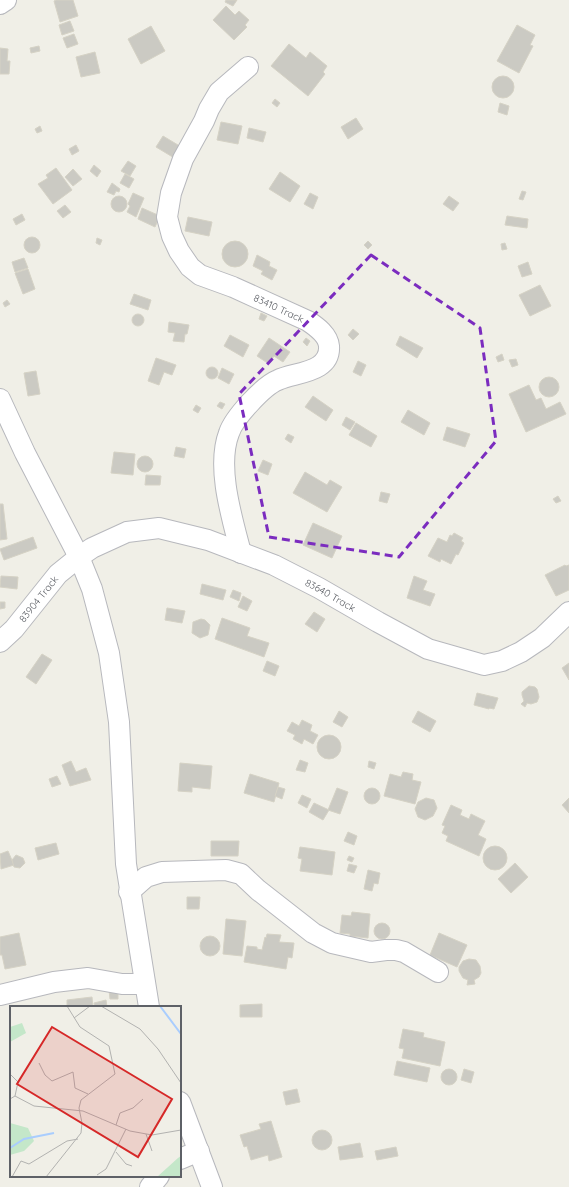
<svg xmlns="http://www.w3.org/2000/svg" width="569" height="1187" viewBox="0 0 569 1187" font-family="Quicksand,sans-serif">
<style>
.building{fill:#cbcac3;stroke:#d5d2c5}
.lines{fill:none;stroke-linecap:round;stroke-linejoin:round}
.minor-casing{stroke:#b7b8bd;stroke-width:22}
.minor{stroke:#fff;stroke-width:20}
.marked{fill:none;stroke:#7b2cbf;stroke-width:3;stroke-dasharray:8 5;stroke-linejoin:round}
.labels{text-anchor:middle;stroke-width:4;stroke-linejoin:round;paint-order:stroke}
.street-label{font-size:10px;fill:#5e6167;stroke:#fff}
.inset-river{fill:none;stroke:#a9cdfe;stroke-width:2}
.inset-road{fill:none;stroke:#b2b2b0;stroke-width:1}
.view{fill:#d62828;fill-opacity:0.15;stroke:#d62828;stroke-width:2}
.inset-edge{fill:none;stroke:#5e6167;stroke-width:2}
</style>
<rect width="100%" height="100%" fill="#f0efe7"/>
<g class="building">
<polygon points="56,0 73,0 78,16 60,22 54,1"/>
<polygon points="226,0 237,0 233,6 225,2"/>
<polygon points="226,6 235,15 239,11 249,20 245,25 247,27 234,40 213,20"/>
<polygon points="70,21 74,31 62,35 59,25"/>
<polygon points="517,25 535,35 530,45 533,46 519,73 497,61"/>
<polygon points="151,26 165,51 141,64 128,39"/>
<polygon points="74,34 78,44 67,48 63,38"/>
<polygon points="289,44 306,58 310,52 327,66 323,72 325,74 308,96 271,66"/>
<polygon points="39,46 40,51 31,53 30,48"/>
<polygon points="0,48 8,49 7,61 10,61 9,74 0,74"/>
<polygon points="95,52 100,73 81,77 76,57"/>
<circle cx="503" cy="87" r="11"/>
<polygon points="275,99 280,103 277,107 272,103"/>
<polygon points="500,103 509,106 507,115 498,112"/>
<polygon points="356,118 363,129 348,139 341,127"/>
<polygon points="221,122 242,126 238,144 217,140"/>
<polygon points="40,126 42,131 37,133 35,129"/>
<polygon points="249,128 266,132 263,142 247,138"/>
<polygon points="163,136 183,148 176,159 156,147"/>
<polygon points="76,145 79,151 72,155 69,149"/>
<polygon points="128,161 136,166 130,176 121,171"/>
<polygon points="94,165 101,171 97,177 90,171"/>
<polygon points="56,168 72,190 53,204 38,184 48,178 46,175"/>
<polygon points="73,169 82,179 73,186 65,177"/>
<polygon points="280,172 300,186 290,202 269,189"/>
<polygon points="125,174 134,179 129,188 120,183"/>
<polygon points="112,183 120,189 119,192 116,191 114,195 107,192"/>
<polygon points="522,191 526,192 523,200 519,199"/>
<polygon points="133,193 144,198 136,217 127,212 130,206 128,204"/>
<polygon points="310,193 318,197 313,209 304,204"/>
<circle cx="119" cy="204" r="8"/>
<polygon points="449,196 459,203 453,211 443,204"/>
<polygon points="65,205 71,212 63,218 57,211"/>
<polygon points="142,208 160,216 155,227 138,219"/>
<polygon points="22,214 25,220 16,225 13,219"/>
<polygon points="507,216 528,219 527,228 505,225"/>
<polygon points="188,217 212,222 209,236 185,231"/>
<circle cx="32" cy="245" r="8"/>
<polygon points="97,238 102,240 100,245 96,243"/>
<polygon points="368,241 372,245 368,249 364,245"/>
<circle cx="235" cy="254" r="13"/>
<polygon points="505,243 507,249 502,250 501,244"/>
<polygon points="257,255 270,262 269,266 277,270 272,280 261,274 263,271 253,266"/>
<polygon points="24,258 28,268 15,272 12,262"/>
<polygon points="528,262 532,274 522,277 518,266"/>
<polygon points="28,269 35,289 23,294 15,273"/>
<polygon points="540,285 551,306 530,316 519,295"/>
<polygon points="134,294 151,300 148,310 130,304"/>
<polygon points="7,300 10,304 5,307 3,303"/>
<polygon points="261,313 267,316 264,321 259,319"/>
<circle cx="138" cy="320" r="6"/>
<polygon points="169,322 189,325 187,334 185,334 184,342 173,341 175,333 168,332"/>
<polygon points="353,329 359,334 353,340 348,335"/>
<polygon points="230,335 249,345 243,357 224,346"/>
<polygon points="400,336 423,348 417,358 396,345"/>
<polygon points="269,338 290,352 283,362 274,356 269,364 257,356"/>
<polygon points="306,338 310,341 307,346 303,342"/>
<polygon points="502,354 504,360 498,362 496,357"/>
<polygon points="156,358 176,365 172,375 164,372 159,385 148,381"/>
<polygon points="516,359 518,365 512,367 509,360"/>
<polygon points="358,361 366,365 361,376 353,372"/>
<circle cx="212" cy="373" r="6"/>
<polygon points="222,368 234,374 229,384 218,378"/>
<polygon points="36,371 40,394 28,396 24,373"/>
<circle cx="549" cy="387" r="10"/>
<polygon points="529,385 536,400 541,398 546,409 560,402 566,414 526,432 509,394"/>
<polygon points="313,396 333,410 326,421 305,407"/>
<polygon points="220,402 225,404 222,409 217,406"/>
<polygon points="196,405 201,408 198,413 193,410"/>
<polygon points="408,410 430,423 424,435 401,422"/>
<polygon points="346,417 355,422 350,430 342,425"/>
<polygon points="356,423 377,436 371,447 349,435"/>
<polygon points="447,427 470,434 465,447 443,440"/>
<polygon points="288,434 294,437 291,443 285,439"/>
<polygon points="176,447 186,449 184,458 174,456"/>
<polygon points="114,452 135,454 133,475 111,473"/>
<circle cx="145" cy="464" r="8"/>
<polygon points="263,460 272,464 268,475 258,471"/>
<polygon points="305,472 327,485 330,480 342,487 327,512 293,493"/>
<polygon points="146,475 161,476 160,485 145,485"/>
<polygon points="381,492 390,494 387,503 379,501"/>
<polygon points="558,496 561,501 556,503 553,499"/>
<polygon points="0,504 3,504 7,539 0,540"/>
<polygon points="313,523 342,536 332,558 303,545"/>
<polygon points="454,533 463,538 461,541 464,543 458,555 456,554 451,564 441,559 440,562 428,556 438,538 447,542 450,535 452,536"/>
<polygon points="33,537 37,548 4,560 0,549"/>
<polygon points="565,565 566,566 569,565 569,590 556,596 545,575"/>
<polygon points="1,576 18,577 17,589 0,587"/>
<polygon points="414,576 427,581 423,590 435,594 430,606 407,598"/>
<polygon points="202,584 226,590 223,600 200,594"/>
<polygon points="233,590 241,593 239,601 230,597"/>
<polygon points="243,596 252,601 247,611 238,607"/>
<polygon points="0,602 5,602 5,608 0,609"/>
<polygon points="167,608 185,611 182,623 165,620"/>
<polygon points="314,612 325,619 317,632 305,624"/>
<polygon points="222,618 250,628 247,636 269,643 264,657 215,639"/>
<polygon points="201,619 205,620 210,625 208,635 200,638 192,633 193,622"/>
<polygon points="42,654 52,660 36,684 26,677"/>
<polygon points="267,661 279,666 275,676 263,671"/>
<polygon points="569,663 569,680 562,668"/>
<polygon points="529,686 535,687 537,689 539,697 537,702 531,704 527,703 525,707 521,704 524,701 522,695 522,692"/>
<polygon points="477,693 498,698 494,709 489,708 489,709 474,705"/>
<polygon points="339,711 348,717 342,727 333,722"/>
<polygon points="418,711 436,721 430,732 412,722"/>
<polygon points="302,720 312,725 310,731 318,735 313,744 304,739 302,744 293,739 295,735 287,731 292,722 299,726"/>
<circle cx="329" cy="747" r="12"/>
<polygon points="300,760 308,763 305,772 296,770"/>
<polygon points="71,761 76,772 86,768 91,780 70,786 62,765"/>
<polygon points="369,761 376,763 374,769 368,767"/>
<polygon points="180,763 212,766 210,789 192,787 192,792 178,791"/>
<polygon points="403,772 413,774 412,780 421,782 415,804 384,796 390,774 401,777"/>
<polygon points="250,774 279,783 274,802 244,793"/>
<polygon points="57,776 61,784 52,787 49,779"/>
<polygon points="278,787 285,789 282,799 275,796"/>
<polygon points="337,788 348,792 340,814 328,810"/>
<circle cx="372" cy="796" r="8"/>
<polygon points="302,795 311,799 307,808 298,803"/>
<polygon points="426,798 434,800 437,808 433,816 425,820 418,817 415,809 418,802"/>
<polygon points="569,798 569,813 562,805"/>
<polygon points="314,803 329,810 323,820 309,812"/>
<polygon points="451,805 462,810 460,815 469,819 471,814 485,821 478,835 486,839 479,856 446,841 448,836 442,833 445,826 442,825"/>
<polygon points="348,832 357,836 354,845 344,841"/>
<polygon points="211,841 239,841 238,856 211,856"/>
<polygon points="56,843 59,854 38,860 35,848"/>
<circle cx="495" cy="858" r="12"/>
<polygon points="300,847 335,852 332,875 300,871 302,859 298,858"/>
<polygon points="8,851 14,865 1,869 0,854"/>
<polygon points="16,855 23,858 25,863 20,868 14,867 12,860"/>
<polygon points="349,856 354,858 352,862 347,860"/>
<polygon points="515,863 528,877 511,893 498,879"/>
<polygon points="349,864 357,866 354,873 347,871"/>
<polygon points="368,870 380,873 378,884 374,883 372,891 364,889"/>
<polygon points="187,897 200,897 199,909 187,909"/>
<polygon points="352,912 370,914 368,938 350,936 350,934 340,933 342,915 351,916"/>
<polygon points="226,919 246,921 242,956 223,954"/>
<circle cx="382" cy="931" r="8"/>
<polygon points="19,933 26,965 5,969 2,955 0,955 0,937"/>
<polygon points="439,933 467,945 457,967 430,955"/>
<polygon points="267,934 281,935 279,942 294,943 292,958 288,957 286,969 244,962 247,946 257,947 257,949 262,950 265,937 266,938"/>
<circle cx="210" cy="946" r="10"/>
<polygon points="469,959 476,960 480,966 481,973 479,977 474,980 475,984 467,985 468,980 463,978 459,971 459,967 463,961"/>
<polygon points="118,989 118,999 110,999 109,990"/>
<polygon points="92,997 93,1007 67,1007 67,1000"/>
<polygon points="106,1000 107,1007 95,1007 94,1003"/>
<polygon points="262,1004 262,1017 240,1017 240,1005"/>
<polygon points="403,1029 424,1033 423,1037 445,1042 440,1066 402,1058 404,1049 399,1048"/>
<polygon points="397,1061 430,1068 427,1082 394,1075"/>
<polygon points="464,1069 474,1072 471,1083 461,1080"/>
<circle cx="449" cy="1077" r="8"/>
<polygon points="297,1089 300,1102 286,1105 283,1092"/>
<polygon points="271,1121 282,1157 269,1161 268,1155 251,1160 247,1146 244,1147 240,1135 261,1129 259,1124"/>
<circle cx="322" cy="1140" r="10"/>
<polygon points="360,1143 363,1157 340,1160 338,1147"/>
<polygon points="396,1147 398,1156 377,1160 375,1151"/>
</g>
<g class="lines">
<g class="minor-casing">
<g id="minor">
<polyline points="0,4 6,0"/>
<polyline points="0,399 25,453 79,557 92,589 109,653 119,722 126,864 149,1007"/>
<path d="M241 553C232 518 216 467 229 433 234 418 263 386 278 380 295 372 331 373 329 346 328 335 317 327 308 321L233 287 200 275 190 267 179 251 172 236 167 217 171 193 183 159 204 121 209 109 219 92 248 67"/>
<path id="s1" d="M0 642 14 629 58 574 79 557 92 548 127 532 159 528 208 540 274 565 319 588 378 622 428 649 484 665 502 661 521 652 542 638 569 612"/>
<polyline points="129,892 146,877 162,872 226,870 241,874 258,890 313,933 332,943 371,952 386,950 396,950 404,952 438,972"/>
<polyline points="0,995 54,982 88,978 122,984 145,984"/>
<polyline points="180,1102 212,1187"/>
<polyline points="180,1159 199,1151"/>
<polyline points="150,1187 159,1176"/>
</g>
</g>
<use href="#minor" class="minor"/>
</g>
<path class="marked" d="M371 255 480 328 496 441 399 557 269 537 239 394Z"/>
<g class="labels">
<g class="street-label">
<text transform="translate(279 308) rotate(25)" y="4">83410 Track</text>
<text dy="4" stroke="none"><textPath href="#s1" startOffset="388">83640 Track</textPath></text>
<text dy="4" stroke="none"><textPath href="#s1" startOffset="58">83904 Track</textPath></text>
</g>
</g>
<g transform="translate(10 1006)">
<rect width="171" height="171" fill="#f0efe7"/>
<path d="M12 17 16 27 0 36V21ZM0 117 18 122 24 135 14 145 0 149ZM171 150V171H147L168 152Z" fill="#c4e7c9"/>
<path class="inset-river" d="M150 0 171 28M0 142 14 133 44 127"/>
<path class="inset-road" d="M91 0 130 23 148 43 171 77M64 12 80 0M29 57 35 69 42 75 63 66 65 82 78 88M0 68 8 76 5 90M0 93 5 90 24 100 73 105 120 125 142 129 171 124M106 119 110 107 123 102 133 93M136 128 142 145M106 146 116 158 122 160M87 169 96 163 116 123M2 171 11 155 19 158 57 135 68 133M36 171 71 127 72 117 69 102 71 94 105 68 99 40 70 21 57 0"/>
<path class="view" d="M42 21 162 93 128 151 7 78Z"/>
<rect width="171" height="171" class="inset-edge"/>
</g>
</svg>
